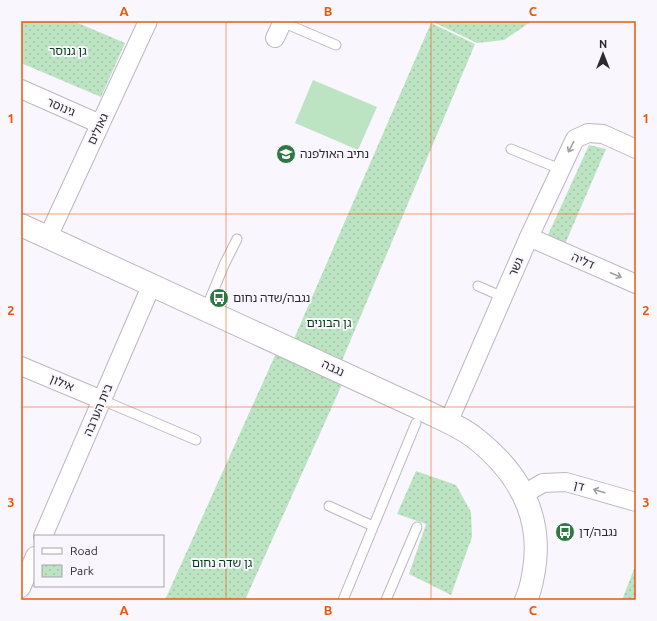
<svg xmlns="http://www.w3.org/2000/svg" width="657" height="621" viewBox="0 0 657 621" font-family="Ubuntu,'Noto Sans Hebrew',sans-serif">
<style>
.grass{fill:#bce3c2}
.park{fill:url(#park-dots)}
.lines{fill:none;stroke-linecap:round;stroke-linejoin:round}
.lane-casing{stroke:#bbb8c0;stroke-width:11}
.street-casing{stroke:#bbb8c0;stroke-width:20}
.secondary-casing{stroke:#bbb8c0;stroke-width:24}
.lane{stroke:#fff;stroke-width:9}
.street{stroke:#fff;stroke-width:18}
.secondary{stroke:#fff;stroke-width:22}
.oneway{stroke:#a09fa0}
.grid{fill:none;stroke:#e8590c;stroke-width:1;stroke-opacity:0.55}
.labels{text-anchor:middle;stroke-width:4;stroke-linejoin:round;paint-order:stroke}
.park-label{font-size:12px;fill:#003d18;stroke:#f9f6fe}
.street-label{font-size:12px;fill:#2b2a2d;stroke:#f9f6fe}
.poi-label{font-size:12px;fill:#2b2a2d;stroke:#f9f6fe;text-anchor:start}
.neatline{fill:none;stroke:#e8590c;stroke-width:1.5}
.grid-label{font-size:13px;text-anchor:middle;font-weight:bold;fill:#e8590c}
</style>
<defs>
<pattern id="park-dots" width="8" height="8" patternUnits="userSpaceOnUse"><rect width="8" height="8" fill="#bce3c2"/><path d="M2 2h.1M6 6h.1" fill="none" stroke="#a2c3a7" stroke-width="1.8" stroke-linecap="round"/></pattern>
</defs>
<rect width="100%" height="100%" fill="#f9f6fe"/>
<polygon class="grass" points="313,80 377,107 358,150 295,123"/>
<g class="park">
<polygon points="21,21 73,21 125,43 101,97 21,63"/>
<polygon points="431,21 532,21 504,40 477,43"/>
<polygon points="431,23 475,44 341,363 293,341"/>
<polygon points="589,145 606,149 565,244 548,235"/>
<polygon points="277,351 344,380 245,600 165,600"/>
<polygon points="416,471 456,485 471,512 472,537 451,595 409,574 426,524 397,514"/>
<polygon points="636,564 636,600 622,600"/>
</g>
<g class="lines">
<g class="lane-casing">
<g id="lane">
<polyline points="282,22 336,45"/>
<polyline points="511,149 560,169"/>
<polyline points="478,286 503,297"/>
<polyline points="205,311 224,265 237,239"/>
<polyline points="102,400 196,440"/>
<polyline points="329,506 373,526"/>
<polyline points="343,600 416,423"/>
<polyline points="386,600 417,527"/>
</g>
</g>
<g class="street-casing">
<g id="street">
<polyline points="275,38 283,21"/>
<polyline points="21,89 100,124"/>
<polyline points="48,237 148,21"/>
<polyline points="529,237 636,284"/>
<polyline points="21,366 102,400"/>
<polyline points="448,423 529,237 575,139 588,133 603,134 636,149"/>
<polyline points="524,494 543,483 566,482 636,502"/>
<polyline points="43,536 152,284"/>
<polyline points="21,588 35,556"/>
</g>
</g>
<g class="secondary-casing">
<path id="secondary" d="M21 225 421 409C439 418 460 426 475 438 518 472 543 515 534 570 532 581 531 590 526 600"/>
</g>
<use href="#lane" class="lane"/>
<use href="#street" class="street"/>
<use href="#secondary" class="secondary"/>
</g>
<defs><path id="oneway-shaft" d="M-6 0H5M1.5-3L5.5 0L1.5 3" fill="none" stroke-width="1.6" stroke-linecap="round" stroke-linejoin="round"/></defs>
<g class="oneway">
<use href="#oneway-shaft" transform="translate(571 147) rotate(117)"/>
<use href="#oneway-shaft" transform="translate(616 275) rotate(23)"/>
<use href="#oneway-shaft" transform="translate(599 491) rotate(-163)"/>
</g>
<path class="grid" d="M226 21V600M431 21V600M21 214H636M21 407H636"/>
<defs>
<g id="school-disc" transform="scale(1)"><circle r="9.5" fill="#307744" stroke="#f9f6fe"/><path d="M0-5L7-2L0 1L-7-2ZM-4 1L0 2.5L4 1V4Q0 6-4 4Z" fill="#fff"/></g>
<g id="bus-disc" transform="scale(1)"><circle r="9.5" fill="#307744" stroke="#f9f6fe"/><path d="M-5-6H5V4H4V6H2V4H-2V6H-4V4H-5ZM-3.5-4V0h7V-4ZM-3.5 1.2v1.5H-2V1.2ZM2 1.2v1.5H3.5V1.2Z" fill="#fff"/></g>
</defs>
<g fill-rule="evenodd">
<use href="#school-disc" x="286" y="154"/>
<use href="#bus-disc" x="219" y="298"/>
<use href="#bus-disc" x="565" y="532"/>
</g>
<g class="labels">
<g class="park-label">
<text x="68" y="55">גן גנוסר</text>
<text x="329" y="327">גן הבונים</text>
<text x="222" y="567">גן שדה נחום</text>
</g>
<g class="street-label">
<text transform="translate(61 107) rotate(24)" y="4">גינוסר</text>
<text transform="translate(98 129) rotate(-65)" y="4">גאולים</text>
<text transform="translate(583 261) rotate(24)" y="4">דליה</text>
<text transform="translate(516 267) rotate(-66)" y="4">גשר</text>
<text transform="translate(333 368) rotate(25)" y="4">נגבה</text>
<text transform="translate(62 383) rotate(23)" y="4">אילון</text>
<text transform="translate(98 410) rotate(-67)" y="4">בית הערבה</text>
<text transform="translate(579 486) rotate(14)" y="4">דן</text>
</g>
<g class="poi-label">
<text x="300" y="158">נתיב האולפנה</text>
<text x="233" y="302">נגבה/שדה נחום</text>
<text x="579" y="536">נגבה/דן</text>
</g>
</g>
<rect width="657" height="621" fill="none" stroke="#f9f6fe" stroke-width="44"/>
<rect x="34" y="535" width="130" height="52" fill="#f9f6fe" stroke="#a7a4aa"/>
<rect x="42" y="548" width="20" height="6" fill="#ffffff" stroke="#a7a4aa"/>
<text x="70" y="555" font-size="12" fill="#2b2a2d">Road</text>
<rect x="42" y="565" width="20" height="12" fill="url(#park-dots)" stroke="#a7a4aa"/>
<text x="70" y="575" font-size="12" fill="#2b2a2d">Park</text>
<g transform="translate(603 54)" stroke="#f9f6fe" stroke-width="3" paint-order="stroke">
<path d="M0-3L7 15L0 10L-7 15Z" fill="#2b2a2d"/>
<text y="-6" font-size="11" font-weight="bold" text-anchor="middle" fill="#2b2a2d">N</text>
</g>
<rect x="22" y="22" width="613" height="577" class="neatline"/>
<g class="grid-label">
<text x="124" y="16">A</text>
<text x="328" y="16">B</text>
<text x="533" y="16">C</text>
<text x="11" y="123">1</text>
<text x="646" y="123">1</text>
<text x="11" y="315">2</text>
<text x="646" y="315">2</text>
<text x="11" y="507">3</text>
<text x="646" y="507">3</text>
<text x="124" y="615">A</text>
<text x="328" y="615">B</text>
<text x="533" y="615">C</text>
</g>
</svg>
